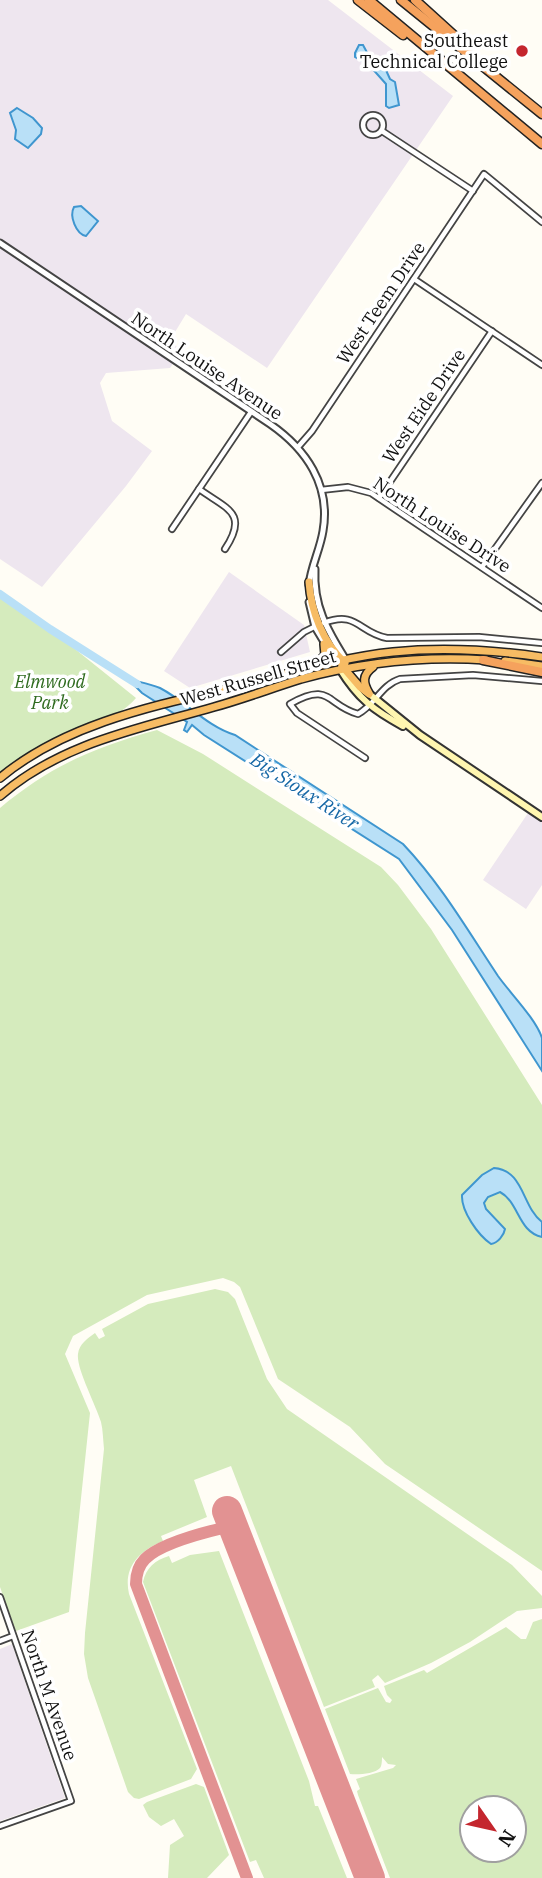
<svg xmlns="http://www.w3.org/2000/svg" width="542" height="1878" viewBox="0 0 542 1878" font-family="'IBM Plex Serif',serif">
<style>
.industrial{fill:#eee6ef}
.green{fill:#d5ebbd;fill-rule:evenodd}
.water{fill:#b9e0f7;stroke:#3f96cf;stroke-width:2}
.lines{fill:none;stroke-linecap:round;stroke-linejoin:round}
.river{stroke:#b9e0f7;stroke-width:8}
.taxiway{stroke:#e29292;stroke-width:12}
.runway{stroke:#e29292;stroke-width:30}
.minor-casing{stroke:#444;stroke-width:8}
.tertiary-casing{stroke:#444;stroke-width:9}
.secondary-casing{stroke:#333;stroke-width:10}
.trunk-casing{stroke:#222;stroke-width:10}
.motorway-casing{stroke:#222;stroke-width:11}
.minor{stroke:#fff;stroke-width:4.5}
.tertiary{stroke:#fff;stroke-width:5}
.secondary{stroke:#fff6b0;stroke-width:6}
.trunk{stroke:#f7bc64;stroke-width:7}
.motorway{stroke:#f5a25d;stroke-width:8}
.poi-dot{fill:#c4262e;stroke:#fff;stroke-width:2.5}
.labels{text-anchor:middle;stroke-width:7;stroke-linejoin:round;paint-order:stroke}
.poi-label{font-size:18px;fill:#111;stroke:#fff;text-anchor:end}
.street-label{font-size:18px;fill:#111;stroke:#fff}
.park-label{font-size:18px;font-style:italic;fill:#2f6b1f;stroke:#fff}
.water-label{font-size:19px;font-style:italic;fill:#1768a6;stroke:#fff}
</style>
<rect width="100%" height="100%" fill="#fffdf5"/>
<g class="industrial">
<polygon points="0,0 328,0 453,96 267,368 186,314 172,337 180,354 170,368 106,373 100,383 112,421 152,451 126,486 42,587 0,559"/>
<polygon points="229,572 304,625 310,652 190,688 164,671"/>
<polygon points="528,813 542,822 542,885 526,909 483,880"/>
<polygon points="12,1644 65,1798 0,1821 0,1649"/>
</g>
<g class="green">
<path d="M0 594 50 629 136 698C117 721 67 737 41 751 26 758 13 769 0 779Z"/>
<path d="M157 730 203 754 381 867 398 885 431 929 542 1105V1571L385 1464 350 1427 278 1379 240 1287 234 1282 223 1278 147 1295 73 1336 65 1354 90 1413 69 1612 16 1631 15 1629 0 1587V808C50 766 95 747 157 730Z"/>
<path d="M215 1289 228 1292 235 1299 267 1379 287 1409 512 1565 542 1596V1608L517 1611 470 1642 431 1663 385 1683 378 1675 372 1680 375 1687 324 1707 231 1466 194 1480 207 1517 161 1536 163 1541C139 1551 123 1567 129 1594L197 1769 191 1779 139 1799 134 1798 128 1792 88 1678 84 1654 85 1633 104 1449C103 1440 103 1430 101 1422 96 1405 76 1368 78 1354 79 1344 88 1338 95 1333L99 1339 105 1336 102 1329 148 1304Z"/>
<path d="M219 1551 309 1781 315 1806H318L347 1878H264L256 1860 250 1862 143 1582C146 1568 155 1560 169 1556L172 1563 190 1555Z"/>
<path d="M542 1619V1878H390L358 1795 357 1791 360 1789 356 1779 393 1768 396 1765 388 1764 382 1757C382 1759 382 1766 380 1768 375 1774 357 1775 350 1774L325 1709 378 1688 386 1702 390 1703 392 1700 387 1695 384 1686 424 1670 427 1673 506 1627 521 1639H526L533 1622ZM472 1808H514V1850H472Z"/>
<polygon points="196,1784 204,1787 229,1855 207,1878 168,1878 170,1845 184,1836 174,1819 161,1826 149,1817 143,1805 147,1802"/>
</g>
<g class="water">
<polygon points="359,45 363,45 370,58 385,68 390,79 395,82 399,105 389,108 386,106 386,84 370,66 355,57 355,53"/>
<polygon points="17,108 33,118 42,128 41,134 28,148 15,139 16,130 10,113"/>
<path d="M81 206 98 221 86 236C76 234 69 216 74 207Z"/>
<path d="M128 679C139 682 151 684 160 688 187 702 206 726 235 735L403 844C441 884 468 931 498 976 510 993 536 1019 542 1038 542 1047 542 1061 542 1071L452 930 399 859 204 735 192 725 187 732 184 730 187 722 142 693Z"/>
<path d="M494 1168C524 1170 522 1207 542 1222V1237C518 1232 519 1202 500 1192L488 1197 484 1203 486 1209 505 1229C504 1235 498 1243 491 1244 478 1235 461 1211 462 1195L482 1175Z"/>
</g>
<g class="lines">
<polyline class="river" points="0,594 50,629 137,684"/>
<path class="taxiway" d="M236 1534 223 1528C202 1533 160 1544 145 1559 138 1566 136 1575 136 1584L247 1878"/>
<polyline class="runway" points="227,1511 370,1878"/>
<g class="minor-casing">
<g id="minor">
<circle cx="373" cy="125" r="10"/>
<polyline points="382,131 473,191"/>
<polyline points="414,279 542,365"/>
<polyline points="298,447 312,431 484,174 542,222"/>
<path d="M199 489C227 509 249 513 225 549"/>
<polyline points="321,490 348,487 371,493 542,608"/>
<polyline points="379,498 492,331"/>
<polyline points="172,529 251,412"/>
<polyline points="482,567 542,483"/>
<path d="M324 623C357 610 359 633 387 638L479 637 542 643"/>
<polyline points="281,652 304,632 316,626"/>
<path d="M365 758 297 713 290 704C331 681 326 705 358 714 375 705 381 685 400 679L473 675 542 681"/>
<polyline points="0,1597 71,1801 0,1826"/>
<polyline points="0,1641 13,1636"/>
</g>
</g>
<g class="tertiary-casing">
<g id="tertiary">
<path d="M0 243 270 424C306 449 331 485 323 531 320 550 311 566 309 585"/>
<path d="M315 569C313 605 327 630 346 660"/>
<polyline points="309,602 315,627 336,662"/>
</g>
</g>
<g class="secondary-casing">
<g id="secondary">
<path d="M340 669C358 698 373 710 403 726"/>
<polyline points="368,693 420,735 542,817"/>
</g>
</g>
<g class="trunk-casing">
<g id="trunk">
<path d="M309 582C311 612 323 642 345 663"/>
<polyline points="505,661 542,666"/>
<polyline points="314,666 325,655 324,644"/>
<polyline points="342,666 360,687 369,694"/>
<path d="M369 693C363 683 362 675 373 667"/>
<path d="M0 778C68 721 163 704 247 684 295 672 344 657 393 652 443 647 493 650 542 657"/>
<path d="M0 796C61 743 138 729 214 707 243 699 272 688 301 679 360 663 424 656 486 660"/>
</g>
</g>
<g class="motorway-casing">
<g id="motorway">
<polyline points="358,0 403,35"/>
<polyline points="369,0 542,144"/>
<polyline points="401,0 542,114"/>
<polyline points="415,0 468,48"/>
<polyline points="483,660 542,672"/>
</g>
</g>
<use href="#minor" class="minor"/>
<use href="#tertiary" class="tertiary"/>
<use href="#secondary" class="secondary"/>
<use href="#trunk" class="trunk"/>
<use href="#motorway" class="motorway"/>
</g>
<circle class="poi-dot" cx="522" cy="51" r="7"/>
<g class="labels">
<g class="poi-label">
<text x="508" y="47">Southeast<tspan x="508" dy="21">Technical College</tspan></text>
</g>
<g class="street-label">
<text transform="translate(381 303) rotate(-56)" y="6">West Teem Drive</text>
<text transform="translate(207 366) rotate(34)" y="6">North Louise Avenue</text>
<text transform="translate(424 406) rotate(-56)" y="6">West Eide Drive</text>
<text transform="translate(442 525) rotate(33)" y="6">North Louise Drive</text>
<text transform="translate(258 678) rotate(-16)" y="6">West Russell Street</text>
<text transform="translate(49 1695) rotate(71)" y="6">North M Avenue</text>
</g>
<g class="park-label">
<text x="50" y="688">Elmwood<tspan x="50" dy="21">Park</tspan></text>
</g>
<g class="water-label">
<text transform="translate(305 791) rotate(33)" y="7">Big Sioux River</text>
</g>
</g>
<g transform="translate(493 1829) rotate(124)"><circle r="33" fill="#ffffff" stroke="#a0a0a0" stroke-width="2"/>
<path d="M0-5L12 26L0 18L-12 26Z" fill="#c4262e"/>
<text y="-10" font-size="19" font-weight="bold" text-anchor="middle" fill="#111111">N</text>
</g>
</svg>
